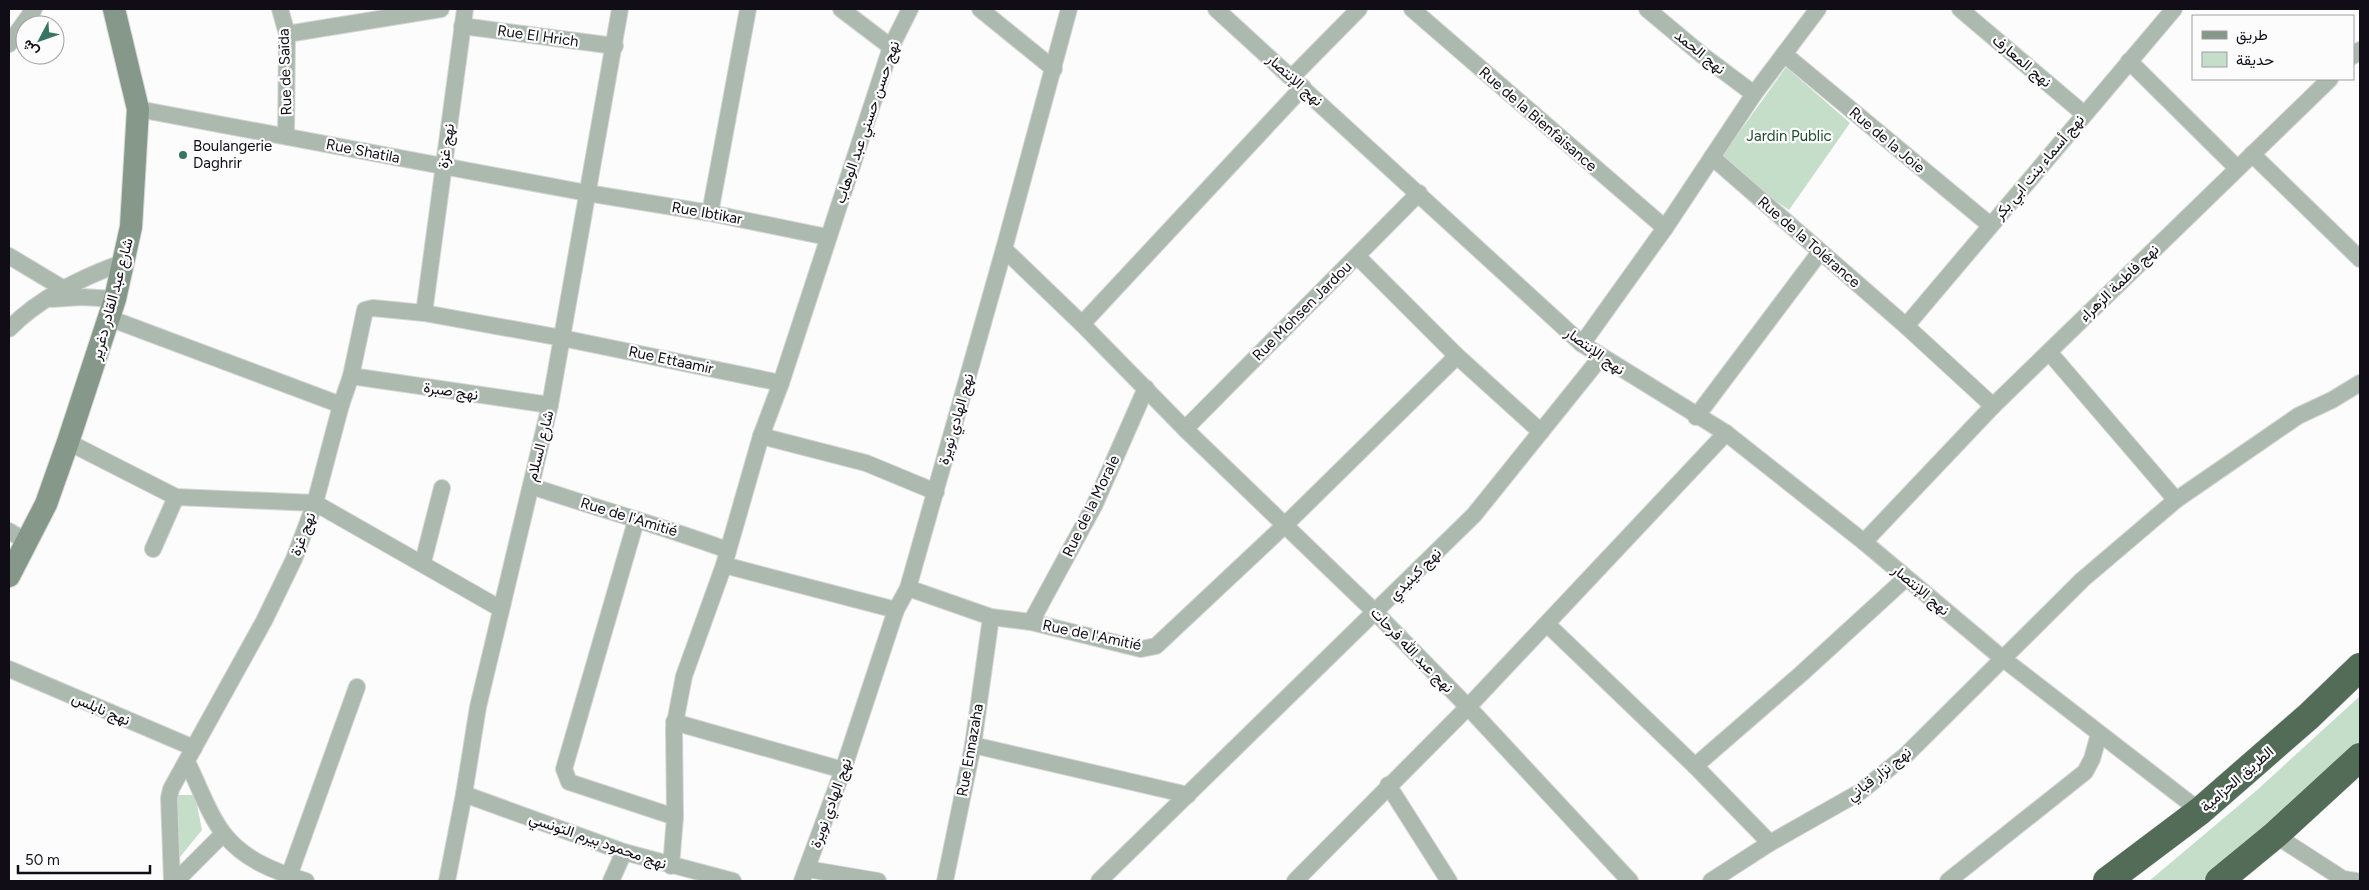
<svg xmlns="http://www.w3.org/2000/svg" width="2369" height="890" viewBox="0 0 2369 890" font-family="Figtree,Vazirmatn,sans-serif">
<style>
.green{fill:#c5deca}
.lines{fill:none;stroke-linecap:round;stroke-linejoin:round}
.street-casing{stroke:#d6d6d7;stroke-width:18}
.secondary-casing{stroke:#d6d6d7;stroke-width:24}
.highway-casing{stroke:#d6d6d7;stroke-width:29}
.street{stroke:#acb9af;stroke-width:16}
.secondary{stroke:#859889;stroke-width:22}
.highway{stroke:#526c58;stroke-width:28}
.poi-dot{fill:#387663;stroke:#fcfcfc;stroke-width:2}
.labels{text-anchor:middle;stroke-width:4.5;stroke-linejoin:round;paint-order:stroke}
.street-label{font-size:15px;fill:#110d16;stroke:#fcfcfc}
.park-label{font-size:15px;fill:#1d4c2c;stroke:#fcfcfc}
.poi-label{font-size:15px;fill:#110d16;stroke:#fcfcfc;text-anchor:start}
</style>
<rect width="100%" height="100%" fill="#fcfcfc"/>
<g class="green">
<polygon points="1786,67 1850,123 1789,210 1718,162"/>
<polygon points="2360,696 2360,742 2215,872 2202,881 2149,881 2256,791"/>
<polygon points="178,795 195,795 202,830 176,862"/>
</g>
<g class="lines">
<g class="street-casing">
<g id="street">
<polyline points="280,9 287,34 286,136"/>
<polyline points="841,9 891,47"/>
<polyline points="980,9 1054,69"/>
<polyline points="1069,9 1004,249 1082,324 1185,429 1376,613 1468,707 1630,881"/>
<polyline points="1216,9 1582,344 1726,433 1864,542 2002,658 2200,811"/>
<polyline points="1412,9 1665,228"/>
<polyline points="1647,9 1702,55 1754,94"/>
<polyline points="1960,9 2084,114"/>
<polyline points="462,26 615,46"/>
<polyline points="287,34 441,9"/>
<polyline points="9,44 34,9"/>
<polyline points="1784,54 1990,225"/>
<polyline points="2353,56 2360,50"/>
<polyline points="2129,61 2237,168"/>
<polyline points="1292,77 1359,9"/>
<polyline points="138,109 587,193 710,213 827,237"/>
<polyline points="2252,154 2360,259"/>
<polyline points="1712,157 1906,326 1993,406 2330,79"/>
<polyline points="710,213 748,9"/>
<polyline points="9,256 64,289"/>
<polyline points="1357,256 1457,356 1541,432"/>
<polyline points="52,299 82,297 115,299"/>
<polyline points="424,313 465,9"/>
<polyline points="109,318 341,405"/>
<polyline points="1082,324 1303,87"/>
<polyline points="1906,326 2174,9"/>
<path d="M9 329C40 297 83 277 124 262"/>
<polyline points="1582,344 1665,228 1754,94 1818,9"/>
<polyline points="2049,352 2176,500"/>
<polyline points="351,376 550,405"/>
<polyline points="1696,417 1820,252"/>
<polyline points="1185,429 1419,193"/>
<polyline points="761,436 866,463 936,492"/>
<polyline points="68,442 176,497"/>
<path d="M531 486C596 508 662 526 727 550"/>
<polyline points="636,521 564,769 569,782 675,817"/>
<polyline points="9,531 27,542"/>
<polyline points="1864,542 1993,406"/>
<polyline points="153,549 176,497 315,503 501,609"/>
<polyline points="423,562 442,488"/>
<polyline points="724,565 896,610"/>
<polyline points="908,588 1004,249"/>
<polyline points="1031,622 1094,506 1146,388"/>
<polyline points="1547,624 1695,766 1770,843"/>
<polyline points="9,669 194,748"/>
<polyline points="674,722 843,770"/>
<polyline points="973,745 1188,795"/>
<path d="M187 762C199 785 208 814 224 834 244 860 276 872 306 881"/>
<polyline points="1695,766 1801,674 1906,578"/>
<polyline points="1388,785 1449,881"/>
<polyline points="464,794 624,852 733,881"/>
<polyline points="2275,835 2343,879 2356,881"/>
<polyline points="671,866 675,817 674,728 684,676 724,565 761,436 781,383 891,47 910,9"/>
<polyline points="807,869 878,881"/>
<polyline points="289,876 357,687"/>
<polyline points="172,881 169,798 171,789 264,621 294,559 315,503 341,405 351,376 365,310 373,308 424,313 562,338 781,383"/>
<polyline points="176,881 223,834"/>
<polyline points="447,881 464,794 478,707 550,405 620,9"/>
<polyline points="611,881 624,852"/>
<polyline points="802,881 843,770 896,610 908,588 991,617 1031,622 1141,649 1156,646 1285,525 1457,356"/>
<polyline points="945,881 973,745 991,617"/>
<polyline points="1099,881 1474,515 1601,357"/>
<polyline points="1295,881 1468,707 1726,433"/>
<polyline points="1711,881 1770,843 1860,792 1906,755 2082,580 2176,500 2298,416 2332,400 2360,383"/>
<polyline points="1948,881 2085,772 2092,759 2099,734"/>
</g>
</g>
<g class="secondary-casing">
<polyline id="secondary" points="9,576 46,504 68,442 115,299 131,227 138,109 114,9"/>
</g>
<g class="highway-casing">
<g id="highway">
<polyline points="2107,881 2200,811 2309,716 2360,667"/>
<polyline points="2219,881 2275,835 2360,757"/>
</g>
</g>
<use href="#street" class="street"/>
<use href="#secondary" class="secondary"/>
<use href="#highway" class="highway"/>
</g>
<circle class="poi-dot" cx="183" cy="155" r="5"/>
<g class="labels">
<g class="street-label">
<text transform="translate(538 36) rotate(8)" y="5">Rue El Hrich</text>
<text transform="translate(1700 52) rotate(39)" y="5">نهج الحمد</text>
<text transform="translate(2022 61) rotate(40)" y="5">نهج المعارف</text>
<text transform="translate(285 72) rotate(-92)" y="5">Rue de Saïda</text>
<text transform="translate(1295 80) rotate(42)" y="5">نهج الإنتصار</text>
<text transform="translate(1538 119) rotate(41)" y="5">Rue de la Bienfaisance</text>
<text transform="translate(867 122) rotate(-71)" y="5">نهج حسن حسني عبد الوهاب</text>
<text transform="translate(1887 140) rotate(40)" y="5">Rue de la Joie</text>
<text transform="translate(446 146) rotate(-82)" y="5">نهج غزة</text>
<text transform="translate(363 151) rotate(11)" y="5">Rue Shatila</text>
<text transform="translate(2039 167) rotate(-50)" y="5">نهج أسماء بنت ابي بكر</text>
<text transform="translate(707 213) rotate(10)" y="5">Rue Ibtikar</text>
<text transform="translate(1809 242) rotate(41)" y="5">Rue de la Tolérance</text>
<text transform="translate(2119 283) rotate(-44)" y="5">نهج فاطمة الزهراء</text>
<text transform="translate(112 299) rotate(-75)" y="5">شارع عبد القادر دغرير</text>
<text transform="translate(1302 311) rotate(-45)" y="5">Rue Mohsen Jardou</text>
<text transform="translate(1595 351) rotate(36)" y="5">نهج الإنتصار</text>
<text transform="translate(671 360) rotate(12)" y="5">Rue Ettaamir</text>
<text transform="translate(451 391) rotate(8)" y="5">نهج صبرة</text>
<text transform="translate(956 419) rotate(-74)" y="5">نهج الهادي نويرة</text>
<text transform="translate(540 446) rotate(-76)" y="5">شارع السلام</text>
<text transform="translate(1091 506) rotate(-64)" y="5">Rue de la Morale</text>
<text transform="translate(629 517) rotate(17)" y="5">Rue de l'Amitié</text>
<text transform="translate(303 534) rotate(-69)" y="5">نهج غزة</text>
<text transform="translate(1415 574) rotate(-45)" y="5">نهج كينيدي</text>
<text transform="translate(1921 590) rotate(40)" y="5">نهج الإنتصار</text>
<text transform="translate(1092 635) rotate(12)" y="5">Rue de l'Amitié</text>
<text transform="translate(1412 650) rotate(46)" y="5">نهج عبد الله فرحات</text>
<text transform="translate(101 709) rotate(23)" y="5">نهج نابلس</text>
<text transform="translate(970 750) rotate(-80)" y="5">Rue Ennazaha</text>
<text transform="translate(1879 774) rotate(-38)" y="5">نهج نزار قباني</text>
<text transform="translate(2237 779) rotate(-41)" y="5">الطريق الحزامية</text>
<text transform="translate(831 803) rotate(-70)" y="5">نهج الهادي نويرة</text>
<text transform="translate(598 841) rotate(19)" y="5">نهج محمود بيرم التونسي</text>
</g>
<g class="park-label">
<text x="1789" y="141">Jardin Public</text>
</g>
<g class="poi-label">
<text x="193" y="151">Boulangerie<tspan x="193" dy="17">Daghrir</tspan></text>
</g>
</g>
<rect width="2369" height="890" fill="none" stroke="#110d16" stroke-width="20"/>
<rect x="2192" y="15" width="162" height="65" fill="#fcfcfc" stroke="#9e9ca0"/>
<rect x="2202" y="31" width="25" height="8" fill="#859889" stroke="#9e9ca0"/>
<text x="2236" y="40" font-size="15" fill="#110d16">طريق</text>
<rect x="2202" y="52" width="25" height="15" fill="#c5deca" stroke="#9e9ca0"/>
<text x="2236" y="65" font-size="15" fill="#110d16">حديقة</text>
<g transform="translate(40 40) rotate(229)"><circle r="24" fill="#fcfcfc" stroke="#9e9ca0"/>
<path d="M0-4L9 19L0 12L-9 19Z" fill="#387663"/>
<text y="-8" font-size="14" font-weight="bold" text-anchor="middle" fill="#110d16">ش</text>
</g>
<path d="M18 865v8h132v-8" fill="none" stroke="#110d16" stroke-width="2.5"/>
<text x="25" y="865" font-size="15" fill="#110d16" stroke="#fcfcfc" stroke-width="4" paint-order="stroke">50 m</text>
</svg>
